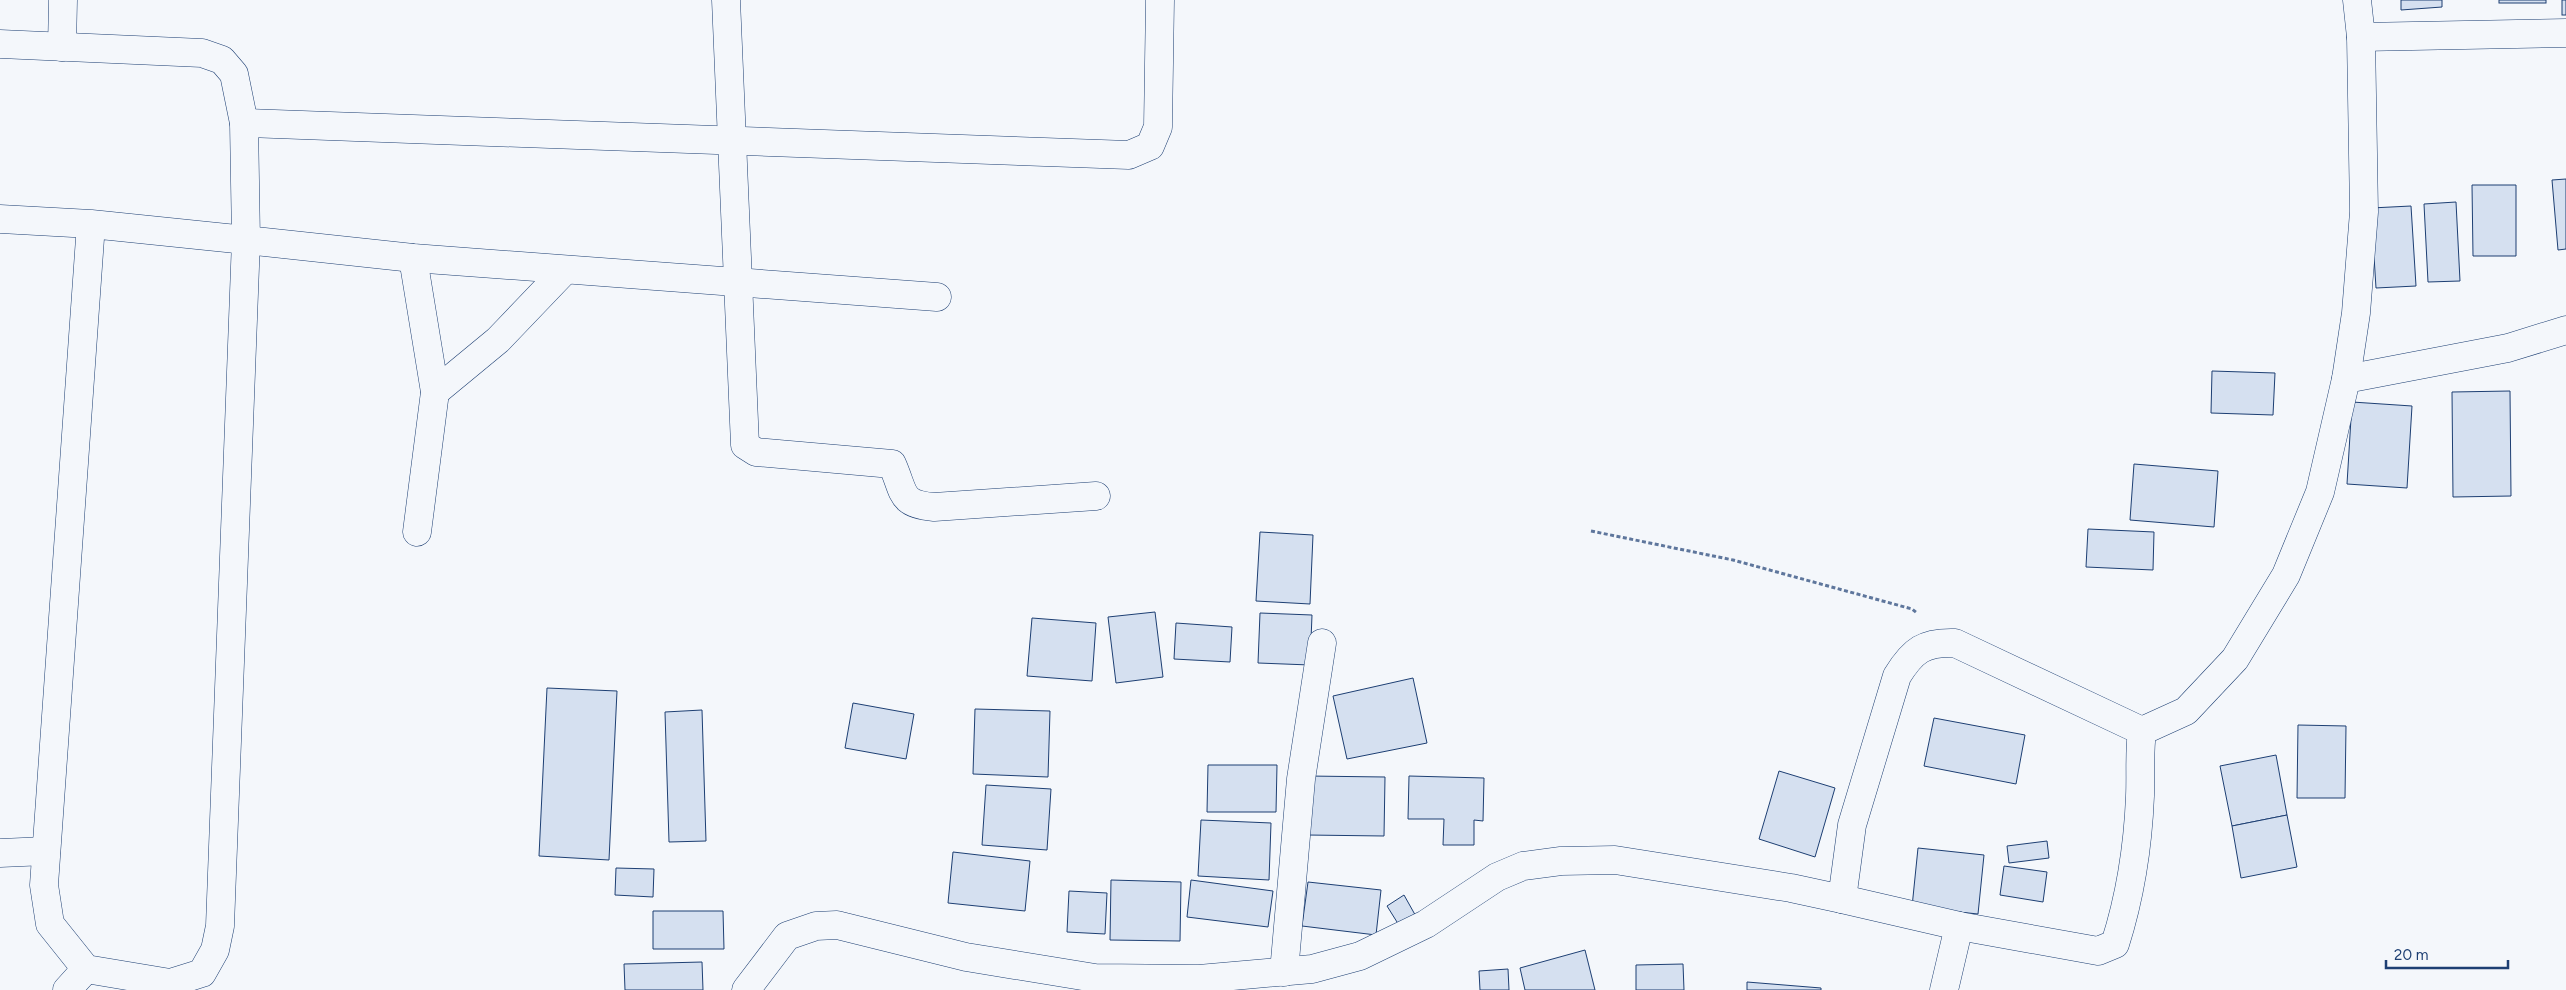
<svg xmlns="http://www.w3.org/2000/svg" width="2566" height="990" viewBox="0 0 2566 990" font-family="Figtree,sans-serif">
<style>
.building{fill:#d5e0f0;stroke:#1d3f73}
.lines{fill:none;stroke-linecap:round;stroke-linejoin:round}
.minor-casing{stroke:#1d3f73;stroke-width:29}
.path{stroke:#5e769c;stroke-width:3;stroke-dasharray:4 2.5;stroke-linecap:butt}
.minor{stroke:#f4f7fb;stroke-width:28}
</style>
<rect width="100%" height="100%" fill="#f4f7fb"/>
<g class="building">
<polygon points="2401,0 2442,0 2442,7 2401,10"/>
<rect x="2499" y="0" width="47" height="3"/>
<rect x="2562" y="0" width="4" height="15"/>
<polygon points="2566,179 2566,249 2558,250 2552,180"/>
<polygon points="2472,185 2516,185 2516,256 2473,256"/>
<polygon points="2456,202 2460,281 2428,282 2424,204"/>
<polygon points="2411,206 2416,286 2376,288 2371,208"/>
<polygon points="2212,371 2275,373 2273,415 2211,413"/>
<polygon points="2510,391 2511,496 2453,497 2452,392"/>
<polygon points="2352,402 2412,406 2407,488 2347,484"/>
<polygon points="2134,464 2218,471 2214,527 2130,520"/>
<polygon points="2088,529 2154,532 2153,570 2086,567"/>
<polygon points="1260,532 1313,535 1310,604 1256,601"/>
<polygon points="1155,612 1163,677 1116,683 1108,617"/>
<polygon points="1260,613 1312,615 1310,665 1258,663"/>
<polygon points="1032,618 1096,623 1092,681 1027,676"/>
<polygon points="1176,623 1232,627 1230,662 1174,659"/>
<polygon points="1413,678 1427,743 1347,759 1333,696"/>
<polygon points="547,688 617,691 609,860 539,856"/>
<polygon points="853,703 914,714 906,759 845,748"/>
<polygon points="975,709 1050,711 1048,777 973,774"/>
<polygon points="702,710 706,841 669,842 665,712"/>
<polygon points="1934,718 2025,735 2016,784 1924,766"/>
<polygon points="2298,725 2346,726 2345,798 2297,798"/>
<polygon points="2276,755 2287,815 2232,826 2220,766"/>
<polygon points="1208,765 1277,765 1276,812 1207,812"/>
<polygon points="1779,771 1835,788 1815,857 1759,839"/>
<polygon points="1308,776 1385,777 1384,836 1307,835"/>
<polygon points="1409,776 1484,778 1483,821 1474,820 1474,845 1443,845 1444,819 1408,819"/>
<polygon points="986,785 1051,789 1047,850 982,845"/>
<polygon points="2287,815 2297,867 2241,878 2232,826"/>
<polygon points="1201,820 1271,823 1269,880 1198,876"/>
<polygon points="2047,841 2049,858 2009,863 2007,846"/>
<polygon points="1918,848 1984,855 1978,914 1912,907"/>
<polygon points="953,852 1030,861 1025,911 948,903"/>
<polygon points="2004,866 2047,872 2043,902 2000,895"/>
<polygon points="616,868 654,869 653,897 615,895"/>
<polygon points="1111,880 1181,882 1180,941 1110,940"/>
<polygon points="1191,880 1273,891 1268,927 1187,917"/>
<polygon points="1308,882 1381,890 1376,935 1302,926"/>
<polygon points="1069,891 1107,893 1105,934 1067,932"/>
<polygon points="1404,895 1418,920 1402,930 1387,906"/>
<polygon points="653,911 723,911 724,949 653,949"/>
<polygon points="1585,950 1595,990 1525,990 1520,968"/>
<polygon points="702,962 703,990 625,990 624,964"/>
<polygon points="1683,964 1684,990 1636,990 1636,965"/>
<polygon points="1508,969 1509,990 1480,990 1479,971"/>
<polygon points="1747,982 1821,988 1821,990 1747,990"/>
</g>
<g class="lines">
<g class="minor-casing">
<g id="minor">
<path d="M726 0 745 445 756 452 892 464C905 493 899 504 934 507L1096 496"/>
<polyline points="2361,37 2566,33"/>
<polyline points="0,44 202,53 222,60 234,74 244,123 246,240 413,258 937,297"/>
<polyline points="62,47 63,0"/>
<polyline points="244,123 1129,155 1150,146 1158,127 1160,0"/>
<polyline points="0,219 91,224 246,240 220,926 215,950 202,973 170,983 86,969 50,924 44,885 91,224"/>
<polyline points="413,258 435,392 417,532"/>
<polyline points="2346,379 2508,348 2566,330"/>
<polyline points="435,392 498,340 565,270"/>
<polyline points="0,853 46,851"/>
<path d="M1842 899 1959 926 2098 951 2115 944C2130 897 2138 845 2140 796 2141 774 2139 753 2142 731"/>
<polyline points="1284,972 1301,779 1322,643"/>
<polyline points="67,990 86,969"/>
<path d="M746 990 787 936 816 926 837 925 966 957 1095 978 1199 979 1312 969 1360 956 1426 924 1497 877 1523 866 1561 861 1615 860 1791 888 1842 899 1852 825 1897 676C1913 650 1924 642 1955 643L2142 731 2186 711 2235 659 2286 575 2320 492 2346 379 2356 313 2364 212 2361 37 2357 0"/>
<polyline points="1944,990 1959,926"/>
</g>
</g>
<polyline class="path" points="1591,531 1733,560 1912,609 1917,613"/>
<use href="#minor" class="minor"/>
</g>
<path d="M2386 960v8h122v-8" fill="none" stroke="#1d3f73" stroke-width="2.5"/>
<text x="2394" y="960" font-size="15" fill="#1d3f73" stroke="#f4f7fb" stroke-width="4" paint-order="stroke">20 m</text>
</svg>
